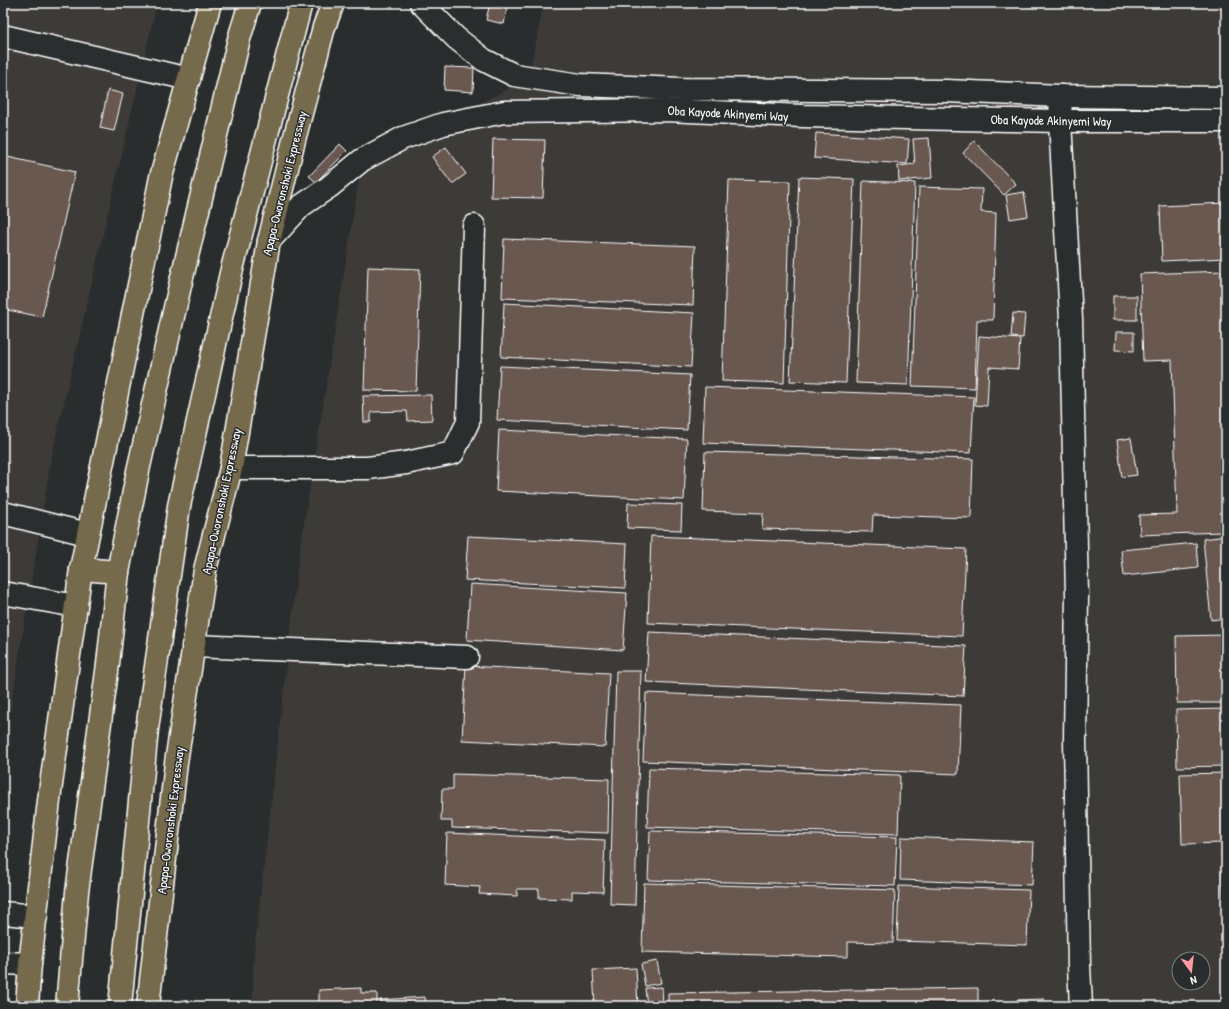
<svg xmlns="http://www.w3.org/2000/svg" width="1229" height="1009" viewBox="0 0 1229 1009" font-family="'Patrick Hand',sans-serif">
<style>
.built{fill:#3d3a38;fill-rule:evenodd}
.building{fill:#695850;stroke:#fff}
.lines{fill:none;stroke-linecap:round;stroke-linejoin:round}
.minor-casing{stroke:#fff;stroke-width:25}
.major-casing{stroke:#fff;stroke-width:25}
.highway-casing{stroke:#fff;stroke-width:25}
.minor{stroke:#2a2d2e;stroke-width:22}
.major{stroke:#756b4b;stroke-width:22}
.highway{stroke:#756b4b;stroke-width:22}
.labels{text-anchor:middle;stroke-width:3;stroke-linejoin:round;paint-order:stroke}
.street-label{font-size:13px;fill:#fff;stroke:#2a2d2e}
</style>
<rect width="100%" height="100%" fill="#2a2d2e"/>
<filter id="ink" filterUnits="userSpaceOnUse"><feTurbulence type="fractalNoise" baseFrequency=".025" numOctaves="2"/><feDisplacementMap in="SourceGraphic" scale="8" xChannelSelector="R" yChannelSelector="G"/><feConvolveMatrix kernelMatrix="1 2 1 2 8 2 1 2 1" color-interpolation-filters="sRGB"/></filter>
<g filter="url(#ink)">
<g class="built">
<polygon points="3,3 157,3 52,454 3,755"/>
<path d="M544 3H1226V1006H253V962L299 555 361 167 470 108 528 79ZM1179 959H1203V983H1179Z"/>
</g>
<g class="building">
<polygon points="48,3 70,3 69,8"/>
<polygon points="490,3 508,3 504,24 486,20"/>
<polygon points="445,67 474,68 473,92 444,90"/>
<polygon points="108,90 123,94 114,131 100,128"/>
<polygon points="816,133 909,139 907,164 814,158"/>
<polygon points="929,138 932,178 899,181 898,166 915,164 913,139"/>
<polygon points="493,139 545,140 543,198 491,197"/>
<polygon points="974,141 1016,184 1004,195 963,153"/>
<polygon points="340,144 347,151 316,182 309,176"/>
<polygon points="446,147 466,174 452,184 432,157"/>
<polygon points="3,156 75,172 42,317 3,309"/>
<polygon points="799,177 854,179 846,383 790,381"/>
<polygon points="729,180 790,181 784,383 722,381"/>
<polygon points="863,181 915,183 908,385 856,383"/>
<polygon points="919,187 982,189 981,212 996,213 993,320 977,320 975,388 912,386"/>
<polygon points="1024,192 1028,216 1010,219 1006,195"/>
<polygon points="1226,203 1226,258 1162,261 1160,206"/>
<polygon points="504,239 695,246 693,305 502,298"/>
<polygon points="368,267 420,269 416,391 364,390"/>
<polygon points="1226,271 1226,521 1222,521 1222,532 1140,535 1139,515 1177,514 1172,360 1143,361 1140,274"/>
<rect x="1113" y="296" width="24" height="24"/>
<polygon points="504,303 694,313 691,367 501,357"/>
<polygon points="1013,313 1025,314 1023,338 1011,337"/>
<polygon points="1116,332 1134,332 1134,351 1115,350"/>
<polygon points="979,336 1020,339 1018,369 989,367 987,406 975,405"/>
<polygon points="500,366 690,375 687,430 497,420"/>
<polygon points="705,387 974,397 971,453 703,443"/>
<polygon points="431,395 432,420 408,421 407,411 371,412 371,422 364,422 363,396"/>
<polygon points="499,430 687,439 684,500 496,491"/>
<polygon points="1131,438 1137,475 1122,477 1117,440"/>
<polygon points="705,452 973,459 971,518 873,515 872,532 762,529 763,513 703,511"/>
<polygon points="628,503 682,505 681,530 627,528"/>
<polygon points="468,536 627,544 625,588 465,580"/>
<polygon points="651,536 966,549 962,636 648,623"/>
<polygon points="1226,536 1226,618 1211,620 1203,539"/>
<polygon points="1196,543 1198,568 1124,576 1121,550"/>
<polygon points="470,584 627,593 623,650 467,640"/>
<polygon points="649,632 966,646 963,696 646,682"/>
<polygon points="1226,635 1226,703 1177,703 1176,636"/>
<polygon points="466,666 609,673 605,747 462,740"/>
<polygon points="616,671 641,671 635,905 610,904"/>
<polygon points="646,693 961,705 958,774 643,761"/>
<polygon points="1226,709 1226,766 1177,767 1176,710"/>
<polygon points="649,768 900,775 898,834 647,827"/>
<polygon points="1226,773 1226,843 1182,844 1180,774"/>
<polygon points="453,774 609,779 608,833 452,828 452,821 441,821 442,789 453,789"/>
<polygon points="650,831 897,837 895,886 648,880"/>
<polygon points="447,833 605,840 603,892 572,891 572,899 539,898 539,889 517,889 517,896 479,894 480,887 445,885"/>
<polygon points="901,837 1034,842 1032,885 900,880"/>
<polygon points="1221,848 1226,848 1226,956"/>
<polygon points="644,883 895,890 893,943 848,942 848,957 642,952"/>
<polygon points="899,886 1029,890 1027,945 897,941"/>
<polygon points="657,961 661,983 645,986 641,964"/>
<polygon points="636,968 638,1006 595,1006 593,970"/>
<polygon points="662,987 663,1006 647,1006 645,988"/>
<polygon points="361,988 361,993 377,993 377,1006 319,1006 319,990"/>
<polygon points="978,988 978,1006 668,1006 668,993"/>
<polygon points="425,997 426,1006 380,1006 380,1000"/>
<polygon points="1044,999 1044,1006 1016,1006 1016,1000"/>
<polygon points="591,1002 591,1006 544,1006 544,1004"/>
</g>
<g class="lines">
<g class="minor-casing">
<g id="minor">
<polyline points="421,3 456,38 484,60 514,75 580,85 681,89 946,91 1061,96 1226,98"/>
<polyline points="3,36 189,79"/>
<polyline points="1061,96 1060,121 1071,319 1077,595 1075,740 1079,966 1081,1006"/>
<polyline points="269,241 301,206 329,187 362,160 403,138 443,124 504,112 665,110 802,116 1060,121 1226,121"/>
<polyline points="231,468 368,468 406,463 453,453 468,422 474,226"/>
<polyline points="3,513 87,534"/>
<polyline points="3,593 76,606"/>
<polyline points="193,646 467,657"/>
<polyline points="3,913 36,916"/>
<polyline points="3,963 30,964"/>
</g>
</g>
<g class="major-casing">
<g id="major">
<polyline points="27,1006 30,964 50,792 81,569 161,177 210,3"/>
<polyline points="148,1006 176,763 205,570 231,468 269,241 294,140 324,27 333,3"/>
</g>
</g>
<g class="highway-casing">
<g id="highway">
<polyline points="81,569 118,572"/>
<polyline points="67,1006 77,892 108,664 118,572 138,471 179,290 239,39 250,3"/>
<polyline points="120,1006 147,729 179,506 231,273 301,3"/>
</g>
</g>
<use href="#minor" class="minor"/>
<use href="#major" class="major"/>
<use href="#highway" class="highway"/>
</g>
</g>
<g class="labels">
<g class="street-label">
<text transform="translate(728 113) rotate(3)" y="5">Oba Kayode Akinyemi Way</text>
<text transform="translate(1051 120) rotate(1)" y="5">Oba Kayode Akinyemi Way</text>
<text transform="translate(284 183) rotate(-76)" y="5">Apapa-Oworonshoki Expressway</text>
<text transform="translate(221 501) rotate(-78)" y="5">Apapa-Oworonshoki Expressway</text>
<text transform="translate(170 820) rotate(-83)" y="5">Apapa-Oworonshoki Expressway</text>
</g>
</g>
<rect width="1229" height="1009" fill="none" stroke="#2a2d2e" stroke-width="16"/>
<rect x="8" y="8" width="1213" height="993" fill="none" stroke="#fff" stroke-width="1.5" filter="url(#ink)"/>
<g transform="translate(1191 971) rotate(165)"><circle r="19" fill="#2a2d2e" stroke="#7f8182"/>
<path d="M0-3L7 15L0 10L-7 15Z" fill="#ff9aa2"/>
<text y="-6" font-size="11" font-weight="bold" text-anchor="middle" fill="#ffffff">N</text>
</g>
</svg>
